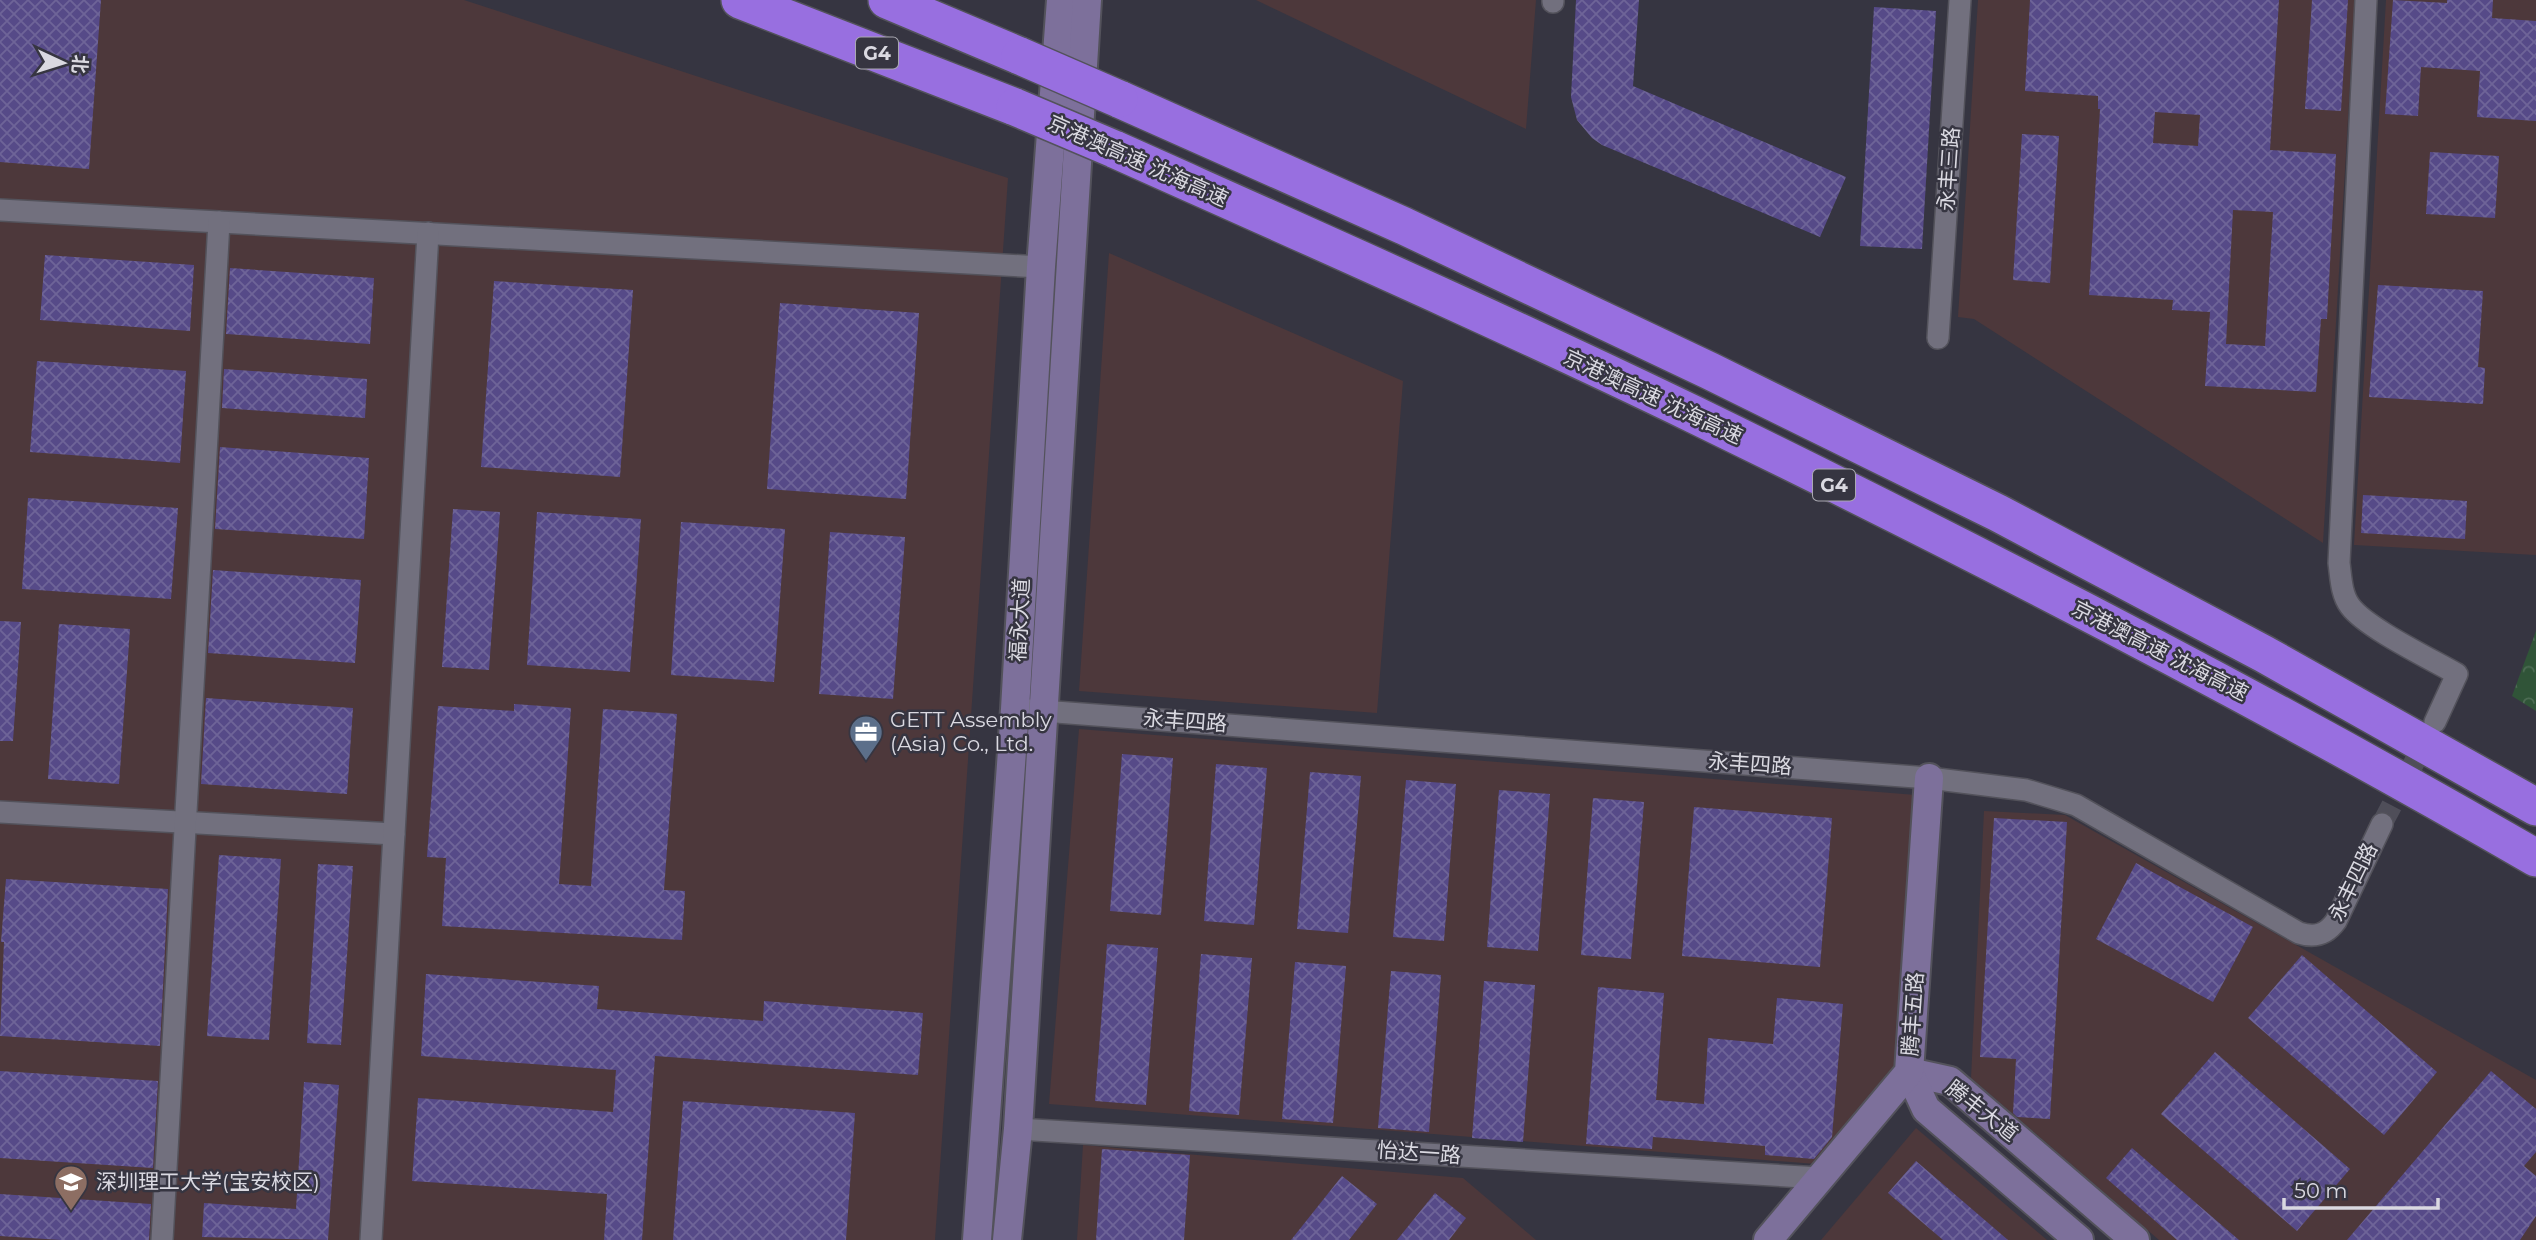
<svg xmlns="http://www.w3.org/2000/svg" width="2536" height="1240" viewBox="0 0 2536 1240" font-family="Montserrat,'Noto Sans SC',sans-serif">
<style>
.industrial{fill:#4d383b}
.forest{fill:url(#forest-crowns)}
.building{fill:url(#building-cross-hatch);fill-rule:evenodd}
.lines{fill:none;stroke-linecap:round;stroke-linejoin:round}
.street-tunnel{stroke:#4f4e59;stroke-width:21;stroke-dasharray:21 10;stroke-linecap:butt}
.street-casing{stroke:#53525b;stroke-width:24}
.secondary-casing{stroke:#53525b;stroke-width:32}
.highway-casing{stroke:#53525b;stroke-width:40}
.street{stroke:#72707e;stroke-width:21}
.secondary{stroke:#7d709b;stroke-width:28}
.highway{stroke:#986fe0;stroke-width:37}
.highway-bridge-casing{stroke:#53525b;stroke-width:40;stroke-linecap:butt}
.highway-bridge{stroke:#986fe0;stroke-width:37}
.labels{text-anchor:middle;stroke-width:5;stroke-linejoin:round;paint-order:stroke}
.shield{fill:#363541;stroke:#a9a8b1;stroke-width:2}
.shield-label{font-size:19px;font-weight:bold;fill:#dad9e1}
.street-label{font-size:21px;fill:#dad9e1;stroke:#363541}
.poi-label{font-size:21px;fill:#dad9e1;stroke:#363541;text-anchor:start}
</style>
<defs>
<pattern id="forest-crowns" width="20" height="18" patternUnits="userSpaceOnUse" patternTransform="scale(1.75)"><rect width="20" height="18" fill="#305438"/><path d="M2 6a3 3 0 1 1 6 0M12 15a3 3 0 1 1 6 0" fill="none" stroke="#4d6c54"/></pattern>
<pattern id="building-cross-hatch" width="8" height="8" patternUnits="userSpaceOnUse" patternTransform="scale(1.75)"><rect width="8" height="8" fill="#564a88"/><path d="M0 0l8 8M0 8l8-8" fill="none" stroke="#6e6498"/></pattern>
</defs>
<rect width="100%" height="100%" fill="#363541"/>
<g class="industrial">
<polygon points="0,0 464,0 1008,178 935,1240 0,1240"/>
<polygon points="1256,0 1536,0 1526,129"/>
<polygon points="1978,0 2355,0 2323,543 1974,319 1958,317"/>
<polygon points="2386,0 2536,0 2536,555 2354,545"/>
<polygon points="1109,253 1403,381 1377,713 1079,691"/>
<polygon points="1079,729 1916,795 1894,1066 1816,1164 1049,1104"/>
<polygon points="1984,811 2065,815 2536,1080 2536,1240 2159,1240 1971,1078"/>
<polygon points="1916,1128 2047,1240 1821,1240"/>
<polygon points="1083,1145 1463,1178 1536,1240 1077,1240"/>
</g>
<polygon class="forest" points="2536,631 2536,711 2512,696"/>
<g class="building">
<polygon points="0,0 101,0 89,169 0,162"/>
<polygon points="1576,0 1639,0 1633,86 1846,177 1820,237 1602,145 1592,138 1577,120 1571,97"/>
<path d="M2030 0H2279L2270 150 2336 154 2327 319H2321L2316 392 2205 386 2210 312 2172 310 2173 300 2089 295 2100 109H2098V96L2025 91ZM2155 112 2200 115 2198 146 2153 143ZM2233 210 2273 212 2265 346 2226 344Z"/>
<polygon points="2312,0 2348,0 2341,111 2305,109"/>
<polygon points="2393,0 2447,3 2447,0 2493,0 2492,18 2536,21 2536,121 2477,117 2480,71 2421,67 2418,116 2385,114"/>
<polygon points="1874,7 1936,11 1922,249 1860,246"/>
<polygon points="2022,134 2059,136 2050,283 2013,280"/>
<polygon points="2430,152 2499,156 2495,218 2426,214"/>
<polygon points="45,255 194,265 190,331 40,320"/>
<polygon points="230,268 374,278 370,344 226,334"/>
<polygon points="494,281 633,290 620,477 481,467"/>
<polygon points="2378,285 2483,291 2478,367 2485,368 2483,404 2369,397"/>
<polygon points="780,303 919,313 906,499 767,489"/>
<polygon points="37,361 186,371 180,463 30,452"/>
<polygon points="224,369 367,379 365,418 222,408"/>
<polygon points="220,447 369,458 364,539 215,529"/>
<polygon points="2363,495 2467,501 2465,539 2361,533"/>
<polygon points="28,498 178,508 171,599 22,589"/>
<polygon points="453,509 500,512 489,670 442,667"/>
<polygon points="537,512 641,519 630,672 527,665"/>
<polygon points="681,522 785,529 774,682 671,675"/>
<polygon points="830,532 905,537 893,699 819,694"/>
<polygon points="213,570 361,580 355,663 208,653"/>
<polygon points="0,621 21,622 13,741 0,741"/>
<polygon points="59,624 130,629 119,784 48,779"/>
<polygon points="206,698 353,708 347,794 201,784"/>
<polygon points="514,704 571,708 559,884 591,886 603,709 677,714 664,890 685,891 682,940 442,926 446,858 427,857 438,706 514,711"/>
<polygon points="1122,754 1173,758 1161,915 1110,911"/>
<polygon points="1216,764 1267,768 1254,925 1204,921"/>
<polygon points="1310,772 1361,776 1348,933 1297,929"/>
<polygon points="1406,780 1456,784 1444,941 1393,937"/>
<polygon points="1499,790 1550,794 1538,951 1487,947"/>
<polygon points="1593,798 1644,802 1631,959 1581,955"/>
<polygon points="1694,807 1832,818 1820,967 1682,956"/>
<polygon points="1994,818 2067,822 2050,1119 2017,1117 2013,1113 2016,1059 1980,1057"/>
<polygon points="219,855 281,859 269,1040 207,1036"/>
<polygon points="2136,863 2253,927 2213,1002 2096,939"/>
<polygon points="318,864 353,866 341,1045 307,1043"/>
<polygon points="6,879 168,889 160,1046 0,1036 4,942 1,942"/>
<polygon points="1107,944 1158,948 1146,1105 1095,1101"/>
<polygon points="1201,954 1252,958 1239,1115 1189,1111"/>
<polygon points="2302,955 2437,1072 2384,1135 2248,1018"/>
<polygon points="1295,962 1346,966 1333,1123 1282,1119"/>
<polygon points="1391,971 1441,975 1429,1132 1378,1128"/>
<polygon points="426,974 599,986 597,1009 763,1021 764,1001 923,1013 918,1075 655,1056 642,1240 604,1240 607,1194 412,1181 418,1098 613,1112 616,1070 421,1056"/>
<polygon points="1484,981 1535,985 1523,1142 1472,1138"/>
<polygon points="1598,987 1664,993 1656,1100 1704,1104 1708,1038 1773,1044 1777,998 1843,1004 1832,1137 1814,1159 1765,1155 1765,1146 1653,1137 1652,1149 1586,1144"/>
<polygon points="2215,1052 2350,1169 2297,1231 2161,1114"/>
<polygon points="0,1071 158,1081 153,1168 0,1158"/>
<polygon points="2491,1071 2536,1109 2536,1152 2524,1166 2536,1176 2536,1216 2520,1240 2347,1240"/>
<polygon points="304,1082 339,1085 328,1240 202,1237 204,1203 296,1209"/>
<polygon points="683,1101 855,1113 846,1240 673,1240"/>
<polygon points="2132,1148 2239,1240 2177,1240 2106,1178"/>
<polygon points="1102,1149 1190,1155 1184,1240 1096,1240"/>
<polygon points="1916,1161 2008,1240 1943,1240 1888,1193"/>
<polygon points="1342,1176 1377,1204 1349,1240 1291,1240"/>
<polygon points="1435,1193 1466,1218 1449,1240 1397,1240"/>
<polygon points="0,1194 151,1204 149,1240 61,1240 0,1236"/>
</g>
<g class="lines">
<polyline class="street-tunnel" points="2382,824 2428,736"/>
<g class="street-casing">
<g id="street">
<path d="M2366 0 2339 563C2341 577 2341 594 2350 606 2366 628 2431 659 2457 674L2435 722"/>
<polyline points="1553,2 1553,0"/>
<polyline points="0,210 1041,267"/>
<polyline points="1938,338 1960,0"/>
<path d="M1015 709 1929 778 2026 790 2076 805 2299 933C2315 938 2326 935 2336 921L2382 824"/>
<polyline points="0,812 394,834"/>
<polyline points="1018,1129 1820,1178"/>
<polyline points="162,1240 219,222"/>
<polyline points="371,1240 428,233"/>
</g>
</g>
<g class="secondary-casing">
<g id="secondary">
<polyline points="1909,1072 1950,1081 2135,1240"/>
<polyline points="1909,1072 1926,1109 2079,1240"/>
<polyline points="977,1240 1015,709 1041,267 1061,0"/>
<polyline points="1007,1240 1018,1129 1087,0"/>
<polyline points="1768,1240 1909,1072 1929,778"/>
</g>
</g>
<g class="highway-casing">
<g id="highway">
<polyline points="740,0 1015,107"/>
<polyline points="887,0 1020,56"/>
<polyline points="1119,99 1404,226 1710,371 1998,513 2264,654 2536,807"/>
<path d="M1114 149C1308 236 1503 322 1695 415 1980 554 2262 699 2536 858"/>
</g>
</g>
<use href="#street" class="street"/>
<use href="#secondary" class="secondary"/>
<use href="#highway" class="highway"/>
<g class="highway-bridge-casing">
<g id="highway-bridge">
<polyline points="1020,56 1119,99"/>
<polyline points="1015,107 1114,149"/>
</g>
</g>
<use href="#highway-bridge" class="highway-bridge"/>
</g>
<defs>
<g id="office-pin" transform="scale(1.75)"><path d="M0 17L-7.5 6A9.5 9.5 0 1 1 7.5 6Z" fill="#5c6f8a" stroke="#363541"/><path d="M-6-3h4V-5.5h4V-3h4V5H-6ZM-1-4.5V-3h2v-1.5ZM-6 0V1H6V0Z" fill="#fff"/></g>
<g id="university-pin" transform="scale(1.75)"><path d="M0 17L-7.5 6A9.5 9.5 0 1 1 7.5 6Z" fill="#8d6e63" stroke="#363541"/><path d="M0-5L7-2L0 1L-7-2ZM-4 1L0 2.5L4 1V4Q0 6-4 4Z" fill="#fff"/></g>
</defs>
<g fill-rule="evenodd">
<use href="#office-pin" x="866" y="732"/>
<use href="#university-pin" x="71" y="1182"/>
</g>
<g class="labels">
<g class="shield">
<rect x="856" y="37.5" width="42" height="31" rx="5"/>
<rect x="1813" y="469.5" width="42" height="31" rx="5"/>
</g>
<g class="shield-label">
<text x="877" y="60">G4</text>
<text x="1834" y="492">G4</text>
</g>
<g class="street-label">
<text transform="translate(1138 161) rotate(24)" y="7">京港澳高速 沈海高速</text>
<text transform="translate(1949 169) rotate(-86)" y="7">永丰三路</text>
<text transform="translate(1653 397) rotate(25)" y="7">京港澳高速 沈海高速</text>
<text transform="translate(1020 620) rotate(-87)" y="7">福永大道</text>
<text transform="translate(2160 651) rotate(27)" y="7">京港澳高速 沈海高速</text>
<text transform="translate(1185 721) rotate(4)" y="7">永丰四路</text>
<text transform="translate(1750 764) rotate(4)" y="7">永丰四路</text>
<text transform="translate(2353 882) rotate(-64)" y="7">永丰四路</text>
<text transform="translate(1913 1014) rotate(-86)" y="7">腾丰五路</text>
<text transform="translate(1982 1111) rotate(38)" y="7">腾丰大道</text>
<text transform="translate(1419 1153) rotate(4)" y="7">怡达一路</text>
</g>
<g class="poi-label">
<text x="890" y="727">GETT Assembly<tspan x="890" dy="24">(Asia) Co., Ltd.</tspan></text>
<text x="96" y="1189">深圳理工大学(宝安校区)</text>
</g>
</g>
<g transform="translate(63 63) rotate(94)" stroke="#363541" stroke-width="5" paint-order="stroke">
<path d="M0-5L12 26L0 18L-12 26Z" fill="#dad9e1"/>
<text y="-10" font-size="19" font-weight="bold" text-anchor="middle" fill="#dad9e1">北</text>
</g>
<path d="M2284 1198v10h154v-10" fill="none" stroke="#dad9e1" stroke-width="3.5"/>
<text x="2294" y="1198" font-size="21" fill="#dad9e1" stroke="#363541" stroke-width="5" paint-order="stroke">50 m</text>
</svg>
